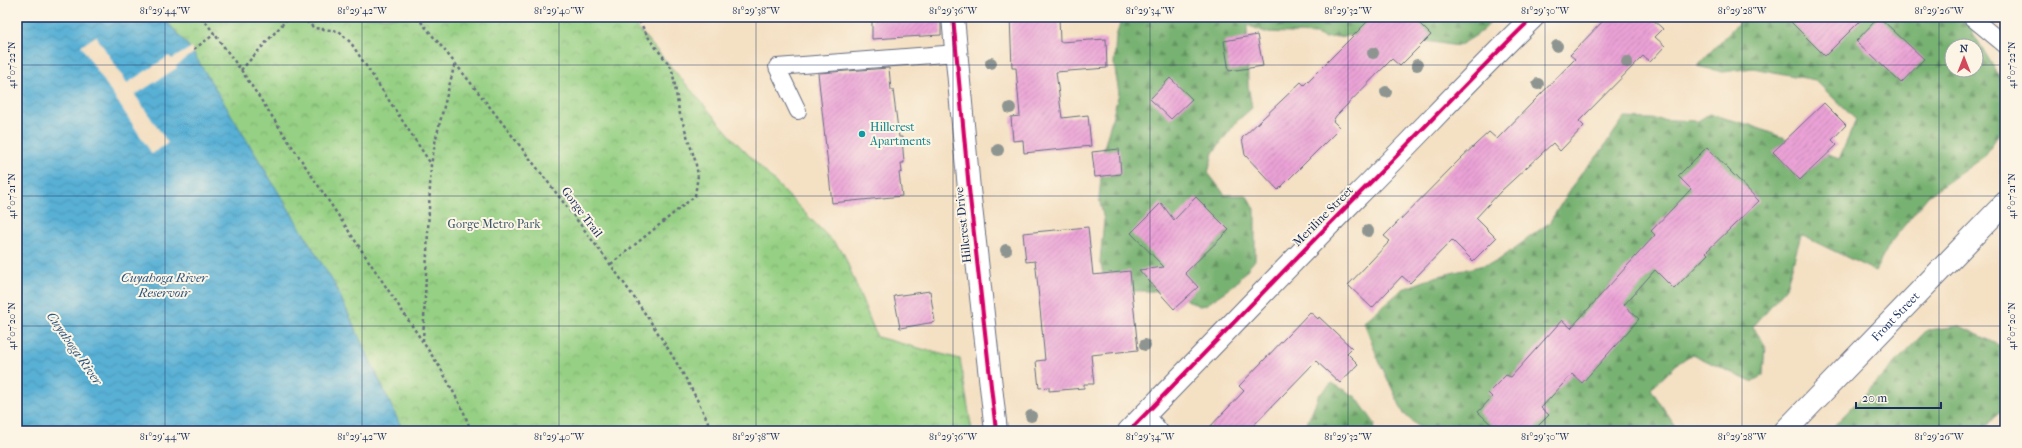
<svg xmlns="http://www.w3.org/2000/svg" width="2022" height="448" viewBox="0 0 2022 448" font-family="'IM FELL French Canon',serif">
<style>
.forest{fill:url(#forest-firs);stroke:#4a7068;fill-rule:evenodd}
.park{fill:url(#park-crowns);stroke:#588071}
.water{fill:url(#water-waves);stroke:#3a709a}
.pier{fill:#f4e0c3}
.building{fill:url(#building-hatch)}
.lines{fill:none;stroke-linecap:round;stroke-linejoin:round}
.lane-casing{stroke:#676d81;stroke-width:18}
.street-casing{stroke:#676d81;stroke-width:24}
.secondary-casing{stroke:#676d81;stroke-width:24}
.path{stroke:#676d81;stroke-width:2.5;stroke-dasharray:3 3;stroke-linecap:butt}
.lane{stroke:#fff;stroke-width:16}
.street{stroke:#fff;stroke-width:22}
.secondary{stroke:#fff;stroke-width:22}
.cycleway-casing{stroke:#fcf5e5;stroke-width:6}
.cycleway{stroke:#d6006c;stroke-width:4}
.tree{fill:#8e9591}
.ticks{fill:none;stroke:#1b2f5e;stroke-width:1;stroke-opacity:0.45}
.culture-dot{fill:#0f9aa8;stroke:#fcf5e5;stroke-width:1.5}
.labels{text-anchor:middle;stroke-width:4;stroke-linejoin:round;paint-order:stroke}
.culture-label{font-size:12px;fill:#0d838f;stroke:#fcf5e5;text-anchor:start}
.street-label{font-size:12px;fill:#1b2f5e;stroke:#fcf5e5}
.park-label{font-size:12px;fill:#3a5768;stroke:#fcf5e5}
.water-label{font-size:13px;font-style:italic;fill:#2d5682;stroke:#fcf5e5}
.neatline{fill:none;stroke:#1b2f5e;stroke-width:1.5}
.ticks-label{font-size:10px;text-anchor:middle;fill:#1b2f5e}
</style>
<defs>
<pattern id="forest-firs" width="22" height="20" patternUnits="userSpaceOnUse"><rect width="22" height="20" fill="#78b272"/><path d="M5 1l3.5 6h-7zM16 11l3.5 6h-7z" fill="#629161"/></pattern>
<pattern id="park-crowns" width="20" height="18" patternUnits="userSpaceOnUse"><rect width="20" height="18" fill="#96d084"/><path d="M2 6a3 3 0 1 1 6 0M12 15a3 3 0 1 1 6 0" fill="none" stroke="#7aa96f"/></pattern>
<pattern id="water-waves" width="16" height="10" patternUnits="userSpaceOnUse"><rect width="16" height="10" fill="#58b0d5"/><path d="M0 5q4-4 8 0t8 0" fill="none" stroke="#4890b0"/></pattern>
<pattern id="building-hatch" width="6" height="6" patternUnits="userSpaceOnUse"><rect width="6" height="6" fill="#eba2d6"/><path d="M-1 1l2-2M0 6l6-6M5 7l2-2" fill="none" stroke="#be84b1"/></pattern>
</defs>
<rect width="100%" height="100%" fill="#fcf5e5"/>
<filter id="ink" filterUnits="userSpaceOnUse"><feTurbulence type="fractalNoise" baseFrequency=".025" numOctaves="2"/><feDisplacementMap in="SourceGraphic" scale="8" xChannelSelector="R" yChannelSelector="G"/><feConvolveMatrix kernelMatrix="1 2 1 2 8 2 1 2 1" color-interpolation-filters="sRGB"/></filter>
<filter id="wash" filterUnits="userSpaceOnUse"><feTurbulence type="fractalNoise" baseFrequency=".012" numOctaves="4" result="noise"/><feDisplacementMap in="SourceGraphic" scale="16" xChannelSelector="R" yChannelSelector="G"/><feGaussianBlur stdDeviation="0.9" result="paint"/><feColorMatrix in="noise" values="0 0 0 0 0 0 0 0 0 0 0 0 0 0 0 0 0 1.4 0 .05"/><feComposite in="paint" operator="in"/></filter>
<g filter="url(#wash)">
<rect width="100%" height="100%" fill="#f4e0c3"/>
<g class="forest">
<path d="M1128 17H1494C1487 30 1471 39 1458 46L1375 33 1325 38 1316 34 1265 32 1247 25 1248 85 1252 108 1237 121 1213 153 1208 173 1225 195H1246L1255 209V260L1235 284 1206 305 1199 306 1170 291H1131L1105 281 1100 262 1104 220 1099 198 1104 148 1119 93 1114 64 1116 36 1122 18Z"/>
<path d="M1741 17H1973V33L1999 76 2005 91V123L1986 155 1928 196 1891 242 1875 271 1801 235 1786 288 1753 327 1765 345 1763 375 1751 382 1692 354 1677 364 1651 389 1678 431H1423L1404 414 1379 361 1364 322 1403 289 1435 277 1496 262 1549 223 1581 173 1599 154 1624 118 1698 121 1709 114 1750 125 1839 159 1856 120 1815 80 1753 68 1723 72 1697 66 1738 23ZM1952 46H1976V70H1952Z"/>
<polygon points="1960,326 2001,346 2005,350 2005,406 1983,431 1829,431 1927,330"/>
<polygon points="1332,383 1356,397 1375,424 1374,431 1301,431 1307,423 1319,395"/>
</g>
<polygon class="park" points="17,17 628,17 735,141 843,252 877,337 960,359 972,431 17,431"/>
<polygon class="water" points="17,17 163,17 191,49 335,285 403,431 17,431"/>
<polygon class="pier" points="96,36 127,83 169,56 172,59 192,47 195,52 176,66 177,68 135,95 168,143 152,154 81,46"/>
<g id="blocks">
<g class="building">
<polygon points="872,17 941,17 941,35 872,39"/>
<polygon points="1010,17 1059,17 1060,42 1106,39 1107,68 1056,72 1062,118 1088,115 1091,146 1024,153 1023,140 1013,141 1011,117 1020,116 1016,68 1012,68"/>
<polygon points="1372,17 1413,17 1431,35 1400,66 1392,59 1336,116 1333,121 1340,128 1278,190 1245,155 1242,138 1301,82 1304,85"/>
<polygon points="1607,17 1650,17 1663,29 1655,37 1665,46 1650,62 1643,56 1579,121 1584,126 1560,151 1553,143 1501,191 1476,218 1496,238 1473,261 1452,240 1410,283 1402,276 1372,308 1348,285 1390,241 1384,236 1461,158 1489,132 1497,139 1575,59 1570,55"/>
<polygon points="1786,17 1864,17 1825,56"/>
<polygon points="1879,17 1924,59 1901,83 1856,41"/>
<polygon points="1257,35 1263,66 1229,71 1224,41"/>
<polygon points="889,68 891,90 893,90 899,137 902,137 904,163 901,163 902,172 899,173 902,196 832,203 818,73"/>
<polygon points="1170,78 1192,99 1171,119 1150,99"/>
<polygon points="1824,103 1846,125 1832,140 1837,145 1800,180 1773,152"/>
<polygon points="1707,147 1759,201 1706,252 1708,254 1674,289 1655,270 1624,305 1639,319 1582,383 1572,374 1541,408 1549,415 1533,431 1498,431 1478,412 1492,397 1488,393 1506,375 1511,377 1562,320 1571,328 1655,235 1651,231 1691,189 1678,176"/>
<polygon points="1119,149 1121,174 1095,177 1092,152"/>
<polygon points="1196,197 1229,230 1185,273 1198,287 1174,309 1139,270 1164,267 1131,233 1161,203 1174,220"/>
<polygon points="1088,227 1093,275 1130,271 1138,350 1091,355 1094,384 1084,384 1084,388 1049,391 1049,387 1039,388 1036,361 1045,360 1036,268 1035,261 1026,262 1023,233"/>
<polygon points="930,291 935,322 900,328 894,296"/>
<polygon points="1310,312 1318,319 1319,317 1352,348 1347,353 1358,364 1340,383 1316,361 1248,431 1206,431 1244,391 1239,386"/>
</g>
</g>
</g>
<g filter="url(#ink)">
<use href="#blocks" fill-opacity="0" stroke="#676d81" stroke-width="1"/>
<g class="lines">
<g class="lane-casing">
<g id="lane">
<polyline points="1971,17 2005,45"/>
<polyline points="798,111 777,67 957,53"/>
<polyline points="1146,414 1160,431"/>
</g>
</g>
<g class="street-casing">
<g id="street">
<polyline points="953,17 969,189 996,431"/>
<path d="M1129 431C1205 353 1280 274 1357 196 1416 137 1473 75 1533 17"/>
</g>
</g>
<g class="secondary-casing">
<g id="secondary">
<path id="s1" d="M1785 431 2005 203"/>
</g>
</g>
<g class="path">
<polyline points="202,17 241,70 441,369 463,410 471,431"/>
<polyline points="302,17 314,28 339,31 351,43 431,164"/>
<path d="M417 17C469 79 518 143 567 207 619 275 678 353 712 431"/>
<polyline points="194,49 215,34"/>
<polyline points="241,70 289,17"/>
<polyline points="611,264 695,196 698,175 695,160 679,111 673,74 671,67 650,40 637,17"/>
<polyline points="423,341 431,165 436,138 455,63"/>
</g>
<use href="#lane" class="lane"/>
<use href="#street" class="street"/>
<use href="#secondary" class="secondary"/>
<g class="cycleway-casing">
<g id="cycleway">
<polyline points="953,17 969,189 996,431"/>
<path d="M1129 431C1205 353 1280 274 1357 196 1416 137 1473 75 1533 17"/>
</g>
</g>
<use href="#cycleway" class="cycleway"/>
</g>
<g class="tree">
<circle cx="1557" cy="46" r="6"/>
<circle cx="1373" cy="53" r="6"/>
<circle cx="1627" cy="62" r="6"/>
<circle cx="991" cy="63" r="6"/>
<circle cx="1417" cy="65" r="6"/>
<circle cx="1538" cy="84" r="6"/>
<circle cx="1386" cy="92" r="6"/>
<circle cx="1010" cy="108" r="6"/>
<circle cx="998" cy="150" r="6"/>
<circle cx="1368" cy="231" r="6"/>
<circle cx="1006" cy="250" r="6"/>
<circle cx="1145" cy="345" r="6"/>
<circle cx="1031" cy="416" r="6"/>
</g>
</g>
<path class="ticks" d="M165 17V431M362 17V431M559 17V431M756 17V431M953 17V431M1150 17V431M1348 17V431M1545 17V431M1742 17V431M1939 17V431M17 65H1952M1976 65H2005M17 196H2005M17 326H2005"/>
<circle class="culture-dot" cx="862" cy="134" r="4"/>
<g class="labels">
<g class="culture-label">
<text x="870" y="131">Hillcrest<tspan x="870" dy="14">Apartments</tspan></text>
</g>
<g class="street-label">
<text transform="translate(582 212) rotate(53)" y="4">Gorge Trail</text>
<text transform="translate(1323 216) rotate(-45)" y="4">Meriline Street</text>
<text transform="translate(963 225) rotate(-96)" y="4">Hillcrest Drive</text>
<text dy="4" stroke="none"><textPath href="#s1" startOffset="159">Front Street</textPath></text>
</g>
<g class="park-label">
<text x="494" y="228">Gorge Metro Park</text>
</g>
<g class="water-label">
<text x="164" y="282">Cuyahoga River<tspan x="164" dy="15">Reservoir</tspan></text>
<text transform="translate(75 348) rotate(55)" y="5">Cuyahoga River</text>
</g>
</g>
<rect width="2022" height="448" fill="none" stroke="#fcf5e5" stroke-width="44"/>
<g transform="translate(1964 58)"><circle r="19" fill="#fcf5e5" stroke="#a2a6af"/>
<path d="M0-3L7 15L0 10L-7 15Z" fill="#d1495b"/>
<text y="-6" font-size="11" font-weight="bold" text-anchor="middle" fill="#1b2f5e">N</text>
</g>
<path d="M1856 402v6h85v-6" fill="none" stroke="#1b2f5e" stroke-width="2"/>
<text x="1862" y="402" font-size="12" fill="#1b2f5e" stroke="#fcf5e5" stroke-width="3" paint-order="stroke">20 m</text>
<rect x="22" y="22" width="1978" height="404" class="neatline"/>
<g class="ticks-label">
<text x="165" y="14">81°29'44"W</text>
<text x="362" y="14">81°29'42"W</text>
<text x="559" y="14">81°29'40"W</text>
<text x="756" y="14">81°29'38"W</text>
<text x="953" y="14">81°29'36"W</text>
<text x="1150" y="14">81°29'34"W</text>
<text x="1348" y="14">81°29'32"W</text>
<text x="1545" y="14">81°29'30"W</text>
<text x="1742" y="14">81°29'28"W</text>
<text x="1939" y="14">81°29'26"W</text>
<text transform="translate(11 65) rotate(-90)" y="4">41°07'22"N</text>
<text transform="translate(2011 65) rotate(-90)" y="4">41°07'22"N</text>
<text transform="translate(11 196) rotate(-90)" y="4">41°07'21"N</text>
<text transform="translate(2011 196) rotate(-90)" y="4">41°07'21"N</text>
<text transform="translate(11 326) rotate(-90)" y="4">41°07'20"N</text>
<text transform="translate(2011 326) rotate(-90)" y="4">41°07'20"N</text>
<text x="165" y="440">81°29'44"W</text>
<text x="362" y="440">81°29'42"W</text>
<text x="559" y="440">81°29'40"W</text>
<text x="756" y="440">81°29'38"W</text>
<text x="953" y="440">81°29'36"W</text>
<text x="1150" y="440">81°29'34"W</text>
<text x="1348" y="440">81°29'32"W</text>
<text x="1545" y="440">81°29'30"W</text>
<text x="1742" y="440">81°29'28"W</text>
<text x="1939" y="440">81°29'26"W</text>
</g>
</svg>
